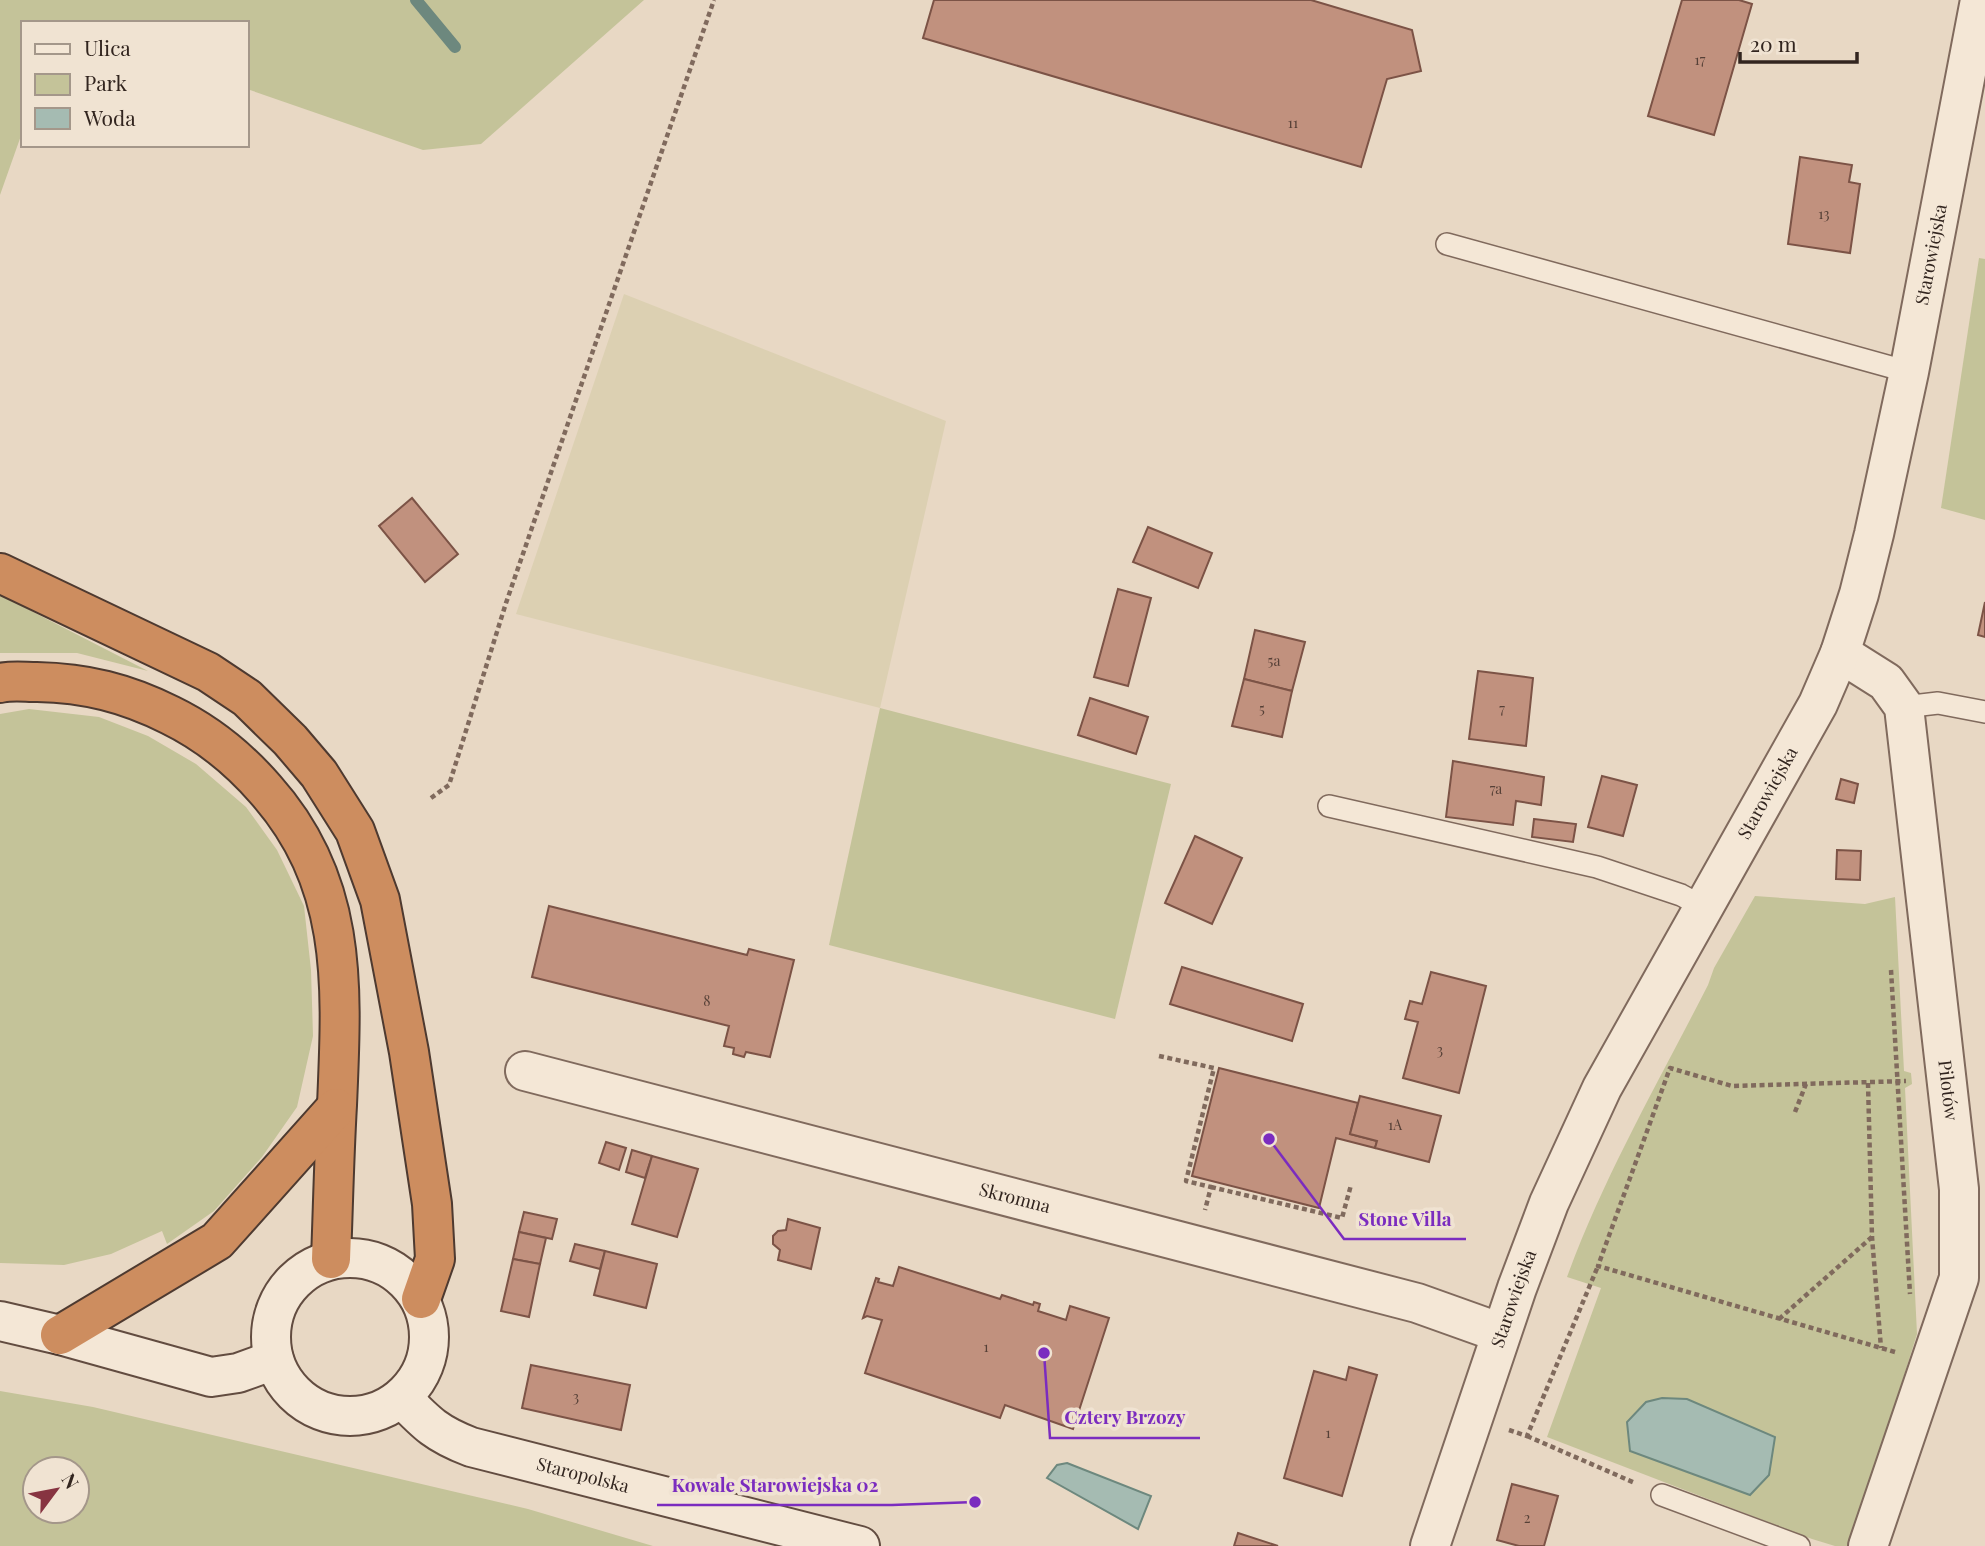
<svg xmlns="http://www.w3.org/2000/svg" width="1985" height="1546" viewBox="0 0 1985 1546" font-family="'Playfair Display',serif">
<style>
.farmland{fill:#dcd0b2}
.green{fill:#c4c399;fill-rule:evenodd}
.water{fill:#a5bbb2;stroke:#6d887e;stroke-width:2}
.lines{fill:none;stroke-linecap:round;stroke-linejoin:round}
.stream{stroke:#6d887e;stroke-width:12}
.building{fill:#c1917e;stroke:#7c5346;stroke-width:2}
.service-casing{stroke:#806a5d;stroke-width:24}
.minor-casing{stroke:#806a5d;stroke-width:42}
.tertiary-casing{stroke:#806a5d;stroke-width:42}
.secondary-casing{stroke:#624c40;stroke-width:42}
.motorway-casing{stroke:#4e3a30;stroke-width:42}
.path{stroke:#806a5d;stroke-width:4.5;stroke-dasharray:5 3.5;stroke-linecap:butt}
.service{stroke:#f4e7d6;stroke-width:21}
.minor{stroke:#f4e7d6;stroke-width:38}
.tertiary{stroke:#f4e7d6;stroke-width:38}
.secondary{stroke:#f4e7d6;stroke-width:38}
.motorway{stroke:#cd8d5f;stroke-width:38}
.labels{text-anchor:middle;stroke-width:7;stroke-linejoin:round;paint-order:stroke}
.number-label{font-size:14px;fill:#564037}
.street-label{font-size:18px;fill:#32251f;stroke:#f0e3d2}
.leader{fill:none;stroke:#7b2cbf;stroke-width:2.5}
.callout-dot{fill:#7b2cbf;stroke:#f0e3d2;stroke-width:2.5}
.callout-label{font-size:19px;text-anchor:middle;font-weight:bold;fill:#7b2cbf;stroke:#f0e3d2;stroke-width:7;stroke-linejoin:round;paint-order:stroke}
</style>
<rect width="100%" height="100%" fill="#e8d8c4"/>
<polygon class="farmland" points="624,294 946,421 880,708 516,614"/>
<g class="green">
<polygon points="0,0 644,0 481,144 423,150 247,89 247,23 23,23 23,130 0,195"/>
<polygon points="1979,258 1985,259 1985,520 1941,508"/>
<polygon points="0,595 148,671 77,653 0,653"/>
<polygon points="880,708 1171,784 1115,1019 829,945"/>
<polygon points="29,709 99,717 148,736 196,764 246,807 277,850 304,906 311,970 313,1036 297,1107 262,1157 214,1211 167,1244 162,1231 111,1254 64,1265 0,1263 0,714"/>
<path d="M1755 896 1865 904 1895 897 1904 1071 1911 1073 1912 1084 1905 1088 1917 1334 1851 1546H1835L1812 1539 1547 1437 1601 1288 1567 1277C1604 1176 1659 1081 1708 985L1714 968Z"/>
<path d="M0 1391 93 1407 528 1509 653 1546H0ZM35 1469H77V1511H35Z"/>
</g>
<g class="water">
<polygon points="1662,1398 1687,1399 1775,1437 1769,1475 1750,1495 1630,1451 1627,1422 1646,1402"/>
<polygon points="1067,1463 1151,1496 1138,1529 1047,1478 1057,1465"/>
</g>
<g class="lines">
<polyline class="stream" points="416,0 455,47"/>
</g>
<g class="building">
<polygon points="934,0 1311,0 1412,30 1421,71 1387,79 1361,167 923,38"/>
<polygon points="1682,0 1739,0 1752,4 1714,135 1648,116"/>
<polygon points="1800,157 1852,165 1849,182 1860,184 1850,253 1788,244"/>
<polygon points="412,498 458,554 425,582 379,526"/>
<polygon points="1148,527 1212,553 1198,588 1133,562"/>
<polygon points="1118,589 1151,598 1128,686 1094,677"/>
<polygon points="1985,602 1985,637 1978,635"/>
<polygon points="1255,630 1305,642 1292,691 1244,679"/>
<polygon points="1478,671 1533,678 1526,746 1469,739"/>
<polygon points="1244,679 1292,691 1282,737 1232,726"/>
<polygon points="1090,698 1148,717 1136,754 1078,735"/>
<polygon points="1453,761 1544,777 1541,805 1516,801 1513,825 1446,817"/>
<polygon points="1602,776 1637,785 1623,836 1588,827"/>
<polygon points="1841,779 1858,784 1854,803 1836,799"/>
<polygon points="1534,819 1576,824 1573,842 1532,837"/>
<polygon points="1195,836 1242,858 1212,924 1165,903"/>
<polygon points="1837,850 1861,851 1860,880 1836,879"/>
<polygon points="549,906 747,955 749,949 794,960 770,1057 746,1052 744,1057 733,1054 734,1048 724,1046 729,1026 532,977"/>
<polygon points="1182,967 1303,1004 1292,1041 1170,1004"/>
<polygon points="1431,972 1486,986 1459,1093 1403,1078 1418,1022 1405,1019 1410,1001 1422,1004"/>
<polygon points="1219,1068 1358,1103 1350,1134 1377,1141 1375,1148 1336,1138 1319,1208 1192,1176"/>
<polygon points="1360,1096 1441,1116 1429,1162 1375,1148 1377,1141 1350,1134"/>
<polygon points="606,1142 626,1148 619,1170 599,1163"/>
<polygon points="632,1150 652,1156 645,1178 626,1172"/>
<polygon points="652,1156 698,1169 677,1237 632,1224"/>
<polygon points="524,1212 557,1219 552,1239 519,1232"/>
<polygon points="788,1219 820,1228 811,1269 778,1260 780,1250 773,1244 773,1236 778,1231 786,1230"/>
<polygon points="519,1232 546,1238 540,1264 513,1259"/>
<polygon points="575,1244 605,1251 600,1269 570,1261"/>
<polygon points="605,1251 657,1264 646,1308 594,1295"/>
<polygon points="513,1259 540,1264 529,1317 501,1311"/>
<polygon points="899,1267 1000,1299 1002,1295 1033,1305 1034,1302 1040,1304 1038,1311 1066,1320 1070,1306 1109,1318 1073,1429 1005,1405 1000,1418 865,1373 882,1320 867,1316 863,1318 876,1278 879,1279 878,1282 893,1286"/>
<polygon points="531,1365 630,1385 621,1430 522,1408"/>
<polygon points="1349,1367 1377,1375 1342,1496 1284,1478 1314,1371 1346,1380"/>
<polygon points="1512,1484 1558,1496 1544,1546 1519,1546 1497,1540"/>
<polygon points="1238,1533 1278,1546 1234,1546"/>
</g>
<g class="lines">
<g class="service-casing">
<g id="service">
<polyline points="1447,244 1909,372"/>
<polyline points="1904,707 1938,703 1985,712"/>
<polyline points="1329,806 1597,867 1681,895 1705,908"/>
<polyline points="1662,1495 1799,1546"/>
</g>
</g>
<g class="minor-casing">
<g id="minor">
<path id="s1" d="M1840 653 1886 682 1904 707 1959 1189V1278L1868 1546"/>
<path id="s2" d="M525 1071 1417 1303 1501 1333"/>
</g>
</g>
<g class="tertiary-casing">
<g id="tertiary">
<path id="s3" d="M1430 1546 1517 1288 1549 1203 1602 1088 1818 704 1840 653 1859 594 1874 534 1909 372 1980 0"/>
</g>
</g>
<g class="secondary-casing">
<g id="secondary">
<circle cx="350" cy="1337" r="79"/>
<polyline points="0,1321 60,1335 211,1377 238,1373 274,1360"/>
<path id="s4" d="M402 1398C427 1424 437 1434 471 1447L860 1546"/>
</g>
</g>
<g class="motorway-casing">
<g id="motorway">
<polyline points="0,573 208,672 247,698 290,740 319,774 355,831 380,900 409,1052 432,1204 435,1259 421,1299"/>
<path d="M0 683C12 680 25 682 37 682 86 683 126 693 170 715 207 733 238 758 265 789 349 883 342 987 337 1105 334 1156 333 1208 331 1259"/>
<polyline points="60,1335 217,1241 336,1108"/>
</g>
</g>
<g class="path">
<polyline points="431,798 449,785 506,603 714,0"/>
<polyline points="1891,970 1910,1294"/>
<polyline points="1159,1056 1214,1068 1186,1181 1211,1187 1205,1210"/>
<polyline points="1868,1083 1872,1237 1881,1348"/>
<polyline points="1795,1112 1806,1084"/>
<polyline points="1211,1187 1342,1218 1351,1185"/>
<polyline points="1779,1319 1872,1237"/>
<polyline points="1895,1352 1598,1266 1670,1068 1732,1086 1906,1081"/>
<polyline points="1509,1430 1527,1436 1598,1266"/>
<polyline points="1527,1436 1635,1483"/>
</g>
<use href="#service" class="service"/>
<use href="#minor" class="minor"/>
<use href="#tertiary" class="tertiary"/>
<use href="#secondary" class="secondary"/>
<use href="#motorway" class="motorway"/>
</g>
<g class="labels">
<g class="number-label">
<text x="1700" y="65">17</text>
<text x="1293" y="128">11</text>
<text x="1824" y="219">13</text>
<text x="1274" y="666">5a</text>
<text x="1262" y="714">5</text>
<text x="1502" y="714">7</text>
<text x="1496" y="794">7a</text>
<text x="707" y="1006">8</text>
<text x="1440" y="1055">3</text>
<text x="1395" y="1130">1A</text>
<text x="986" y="1352">1</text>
<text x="576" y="1402">3</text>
<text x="1328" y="1438">1</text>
<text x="1527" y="1523">2</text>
</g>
<g class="street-label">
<text dy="6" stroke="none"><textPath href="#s3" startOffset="1395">Starowiejska</textPath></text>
<text dy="6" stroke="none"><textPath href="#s3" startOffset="828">Starowiejska</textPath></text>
<text dy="6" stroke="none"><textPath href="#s1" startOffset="471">Pilotów</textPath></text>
<text dy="6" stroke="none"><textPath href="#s2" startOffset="506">Skromna</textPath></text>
<text dy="6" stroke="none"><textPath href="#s3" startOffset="261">Starowiejska</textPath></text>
<text dy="6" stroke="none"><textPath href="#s4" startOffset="201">Staropolska</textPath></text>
</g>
</g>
<path class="leader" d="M1269 1139L1344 1239H1466M1044 1353L1050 1438H1200M975 1502L892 1505H657"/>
<g class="callout-dot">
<circle cx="1269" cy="1139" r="7"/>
<circle cx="1044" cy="1353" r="7"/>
<circle cx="975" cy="1502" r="7"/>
</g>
<g class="callout-label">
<text x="1405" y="1226">Stone Villa</text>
<text x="1125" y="1424">Cztery Brzozy</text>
<text x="775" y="1492">Kowale Starowiejska 02</text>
</g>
<rect x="21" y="21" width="228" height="126" fill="#f0e3d2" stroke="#a4978a" stroke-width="2"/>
<rect x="35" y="44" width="35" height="10" fill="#f4e7d6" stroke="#a4978a" stroke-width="2"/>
<text x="84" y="56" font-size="21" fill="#32251f">Ulica</text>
<rect x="35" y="74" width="35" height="21" fill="#c4c399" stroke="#a4978a" stroke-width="2"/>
<text x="84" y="91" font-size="21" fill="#32251f">Park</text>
<rect x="35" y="108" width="35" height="21" fill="#a5bbb2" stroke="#a4978a" stroke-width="2"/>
<text x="84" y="126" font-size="21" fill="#32251f">Woda</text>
<g transform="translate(56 1490) rotate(58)"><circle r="33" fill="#f0e3d2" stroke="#a4978a" stroke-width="2"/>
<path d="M0-5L12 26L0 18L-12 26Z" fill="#873441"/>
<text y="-10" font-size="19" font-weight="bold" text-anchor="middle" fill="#32251f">N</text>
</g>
<path d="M1740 52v10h117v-10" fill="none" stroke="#32251f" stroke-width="3.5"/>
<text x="1750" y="52" font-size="21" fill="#32251f" stroke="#f0e3d2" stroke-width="5" paint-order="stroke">20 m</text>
</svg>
